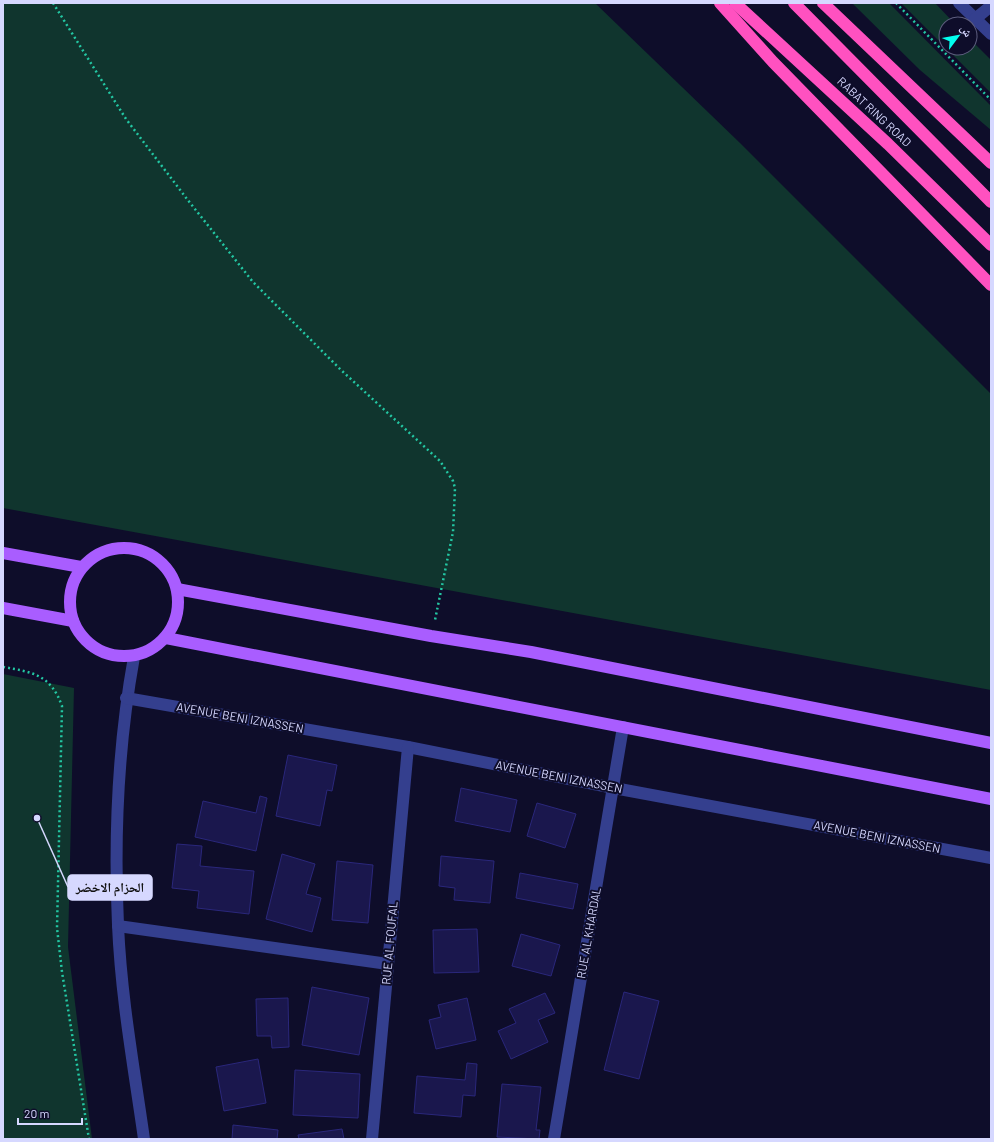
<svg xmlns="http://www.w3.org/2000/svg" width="994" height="1142" viewBox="0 0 994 1142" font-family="Barlow,'Noto Naskh Arabic',sans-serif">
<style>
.green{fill:#10352e}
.building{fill:#1a174d;stroke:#2a277b}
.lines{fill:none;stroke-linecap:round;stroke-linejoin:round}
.path{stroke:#23c7a3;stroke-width:2.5;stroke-dasharray:2 3;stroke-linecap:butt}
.minor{stroke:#343f8e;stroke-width:12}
.major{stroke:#a95dff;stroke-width:12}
.highway{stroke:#ff51c0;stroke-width:12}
.labels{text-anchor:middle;stroke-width:4;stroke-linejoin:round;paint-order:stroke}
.street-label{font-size:12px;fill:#d6d8ff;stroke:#0e0d2a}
.leader{fill:none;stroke:#d6d8ff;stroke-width:1.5}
.callout-dot{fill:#d6d8ff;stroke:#0e0d2a;stroke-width:1.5}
.callout{fill:#d6d8ff;stroke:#d6d8ff;stroke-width:1.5}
.callout-label{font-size:13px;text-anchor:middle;font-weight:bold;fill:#111}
</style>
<rect width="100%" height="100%" fill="#0e0d2a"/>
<g class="green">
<polygon points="3,3 595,3 740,143 991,394 991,690 3,508"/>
<polygon points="852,3 889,3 991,106 991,130 920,70"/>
<polygon points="901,3 935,3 955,24 946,24 946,48 970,48 970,39 991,60 991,93"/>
<polygon points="3,674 74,688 68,947 92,1139 3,1139"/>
</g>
<g class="building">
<polygon points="288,755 337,765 332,791 327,790 320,826 276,816"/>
<polygon points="461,788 517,800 510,832 455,821"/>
<polygon points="260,796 267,798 256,851 195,837 203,801 256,813"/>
<polygon points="537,803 576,814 565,848 527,836"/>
<polygon points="177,844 202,846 200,866 254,871 249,914 197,908 199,891 172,888"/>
<polygon points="282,854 315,864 306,894 321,898 312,932 266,919"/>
<polygon points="441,856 494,861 490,903 454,900 455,888 439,886"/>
<polygon points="337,861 373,865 368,923 332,920"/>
<polygon points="520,873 578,884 573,909 516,898"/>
<polygon points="477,929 479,972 434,973 433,930"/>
<polygon points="521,934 560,945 551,976 512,966"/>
<polygon points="312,987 369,998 359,1055 302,1045"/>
<polygon points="624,992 659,1001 639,1079 604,1070"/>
<polygon points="545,993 555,1013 538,1020 548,1042 511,1059 498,1031 516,1023 509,1009"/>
<polygon points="288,998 289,1047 272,1048 271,1036 257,1036 256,999"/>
<polygon points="467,998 476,1040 436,1049 429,1020 441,1017 438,1005"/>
<polygon points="258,1059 266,1103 224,1111 216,1067"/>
<polygon points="467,1063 477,1064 475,1096 463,1095 461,1117 414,1113 417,1076 465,1080"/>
<polygon points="295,1070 360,1074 358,1118 293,1115"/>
<polygon points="502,1084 541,1087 536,1130 540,1130 539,1139 497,1137"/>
<polygon points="233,1125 278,1130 277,1139 232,1139"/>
<polygon points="342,1129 344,1139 299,1139 298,1135"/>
</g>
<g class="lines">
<g class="path">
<polyline points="53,3 126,119 187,199 253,282 341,370 440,461 453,481 455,488 453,532 435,620"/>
<polyline points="896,3 991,100"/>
<path d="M3 667C33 672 51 675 62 706L57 928 62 972 89 1139"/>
</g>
<g class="minor">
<polyline points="959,3 991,34"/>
<polyline points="975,19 991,6"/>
<path d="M134 657C118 745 114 836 118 925 121 997 134 1068 144 1139"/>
<polyline points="126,698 408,747 614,788 991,858"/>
<polyline points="118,926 388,964"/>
<polyline points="372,1139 408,747"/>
<polyline points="554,1139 623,727"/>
</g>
<g class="major">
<circle cx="124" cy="602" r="54"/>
<polyline points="3,553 81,567"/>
<polyline points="177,589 431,636 531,652 991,743"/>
<polyline points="3,608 73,621"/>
<polyline points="166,638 991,799"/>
</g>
<g class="highway">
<polyline points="720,3 773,62 991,285"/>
<polyline points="735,3 888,144 991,245"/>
<polyline points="794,3 991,202"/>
<polyline points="823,3 991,163"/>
</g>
</g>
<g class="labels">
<g class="street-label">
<text transform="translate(874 112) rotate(43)" y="4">RABAT RING ROAD</text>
<text transform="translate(240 718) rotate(10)" y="4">AVENUE BENI IZNASSEN</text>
<text transform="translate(559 777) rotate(11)" y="4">AVENUE BENI IZNASSEN</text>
<text transform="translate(877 837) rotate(11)" y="4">AVENUE BENI IZNASSEN</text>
<text transform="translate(589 933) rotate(-80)" y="4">RUE AL KHARDAL</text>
<text transform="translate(390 943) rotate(-85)" y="4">RUE AL FOUFAL</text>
</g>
</g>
<path class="leader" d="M37 818L68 887"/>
<circle class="callout-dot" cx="37" cy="818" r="4"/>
<rect class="callout" x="68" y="875" width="84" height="25" rx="4"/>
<g class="callout-label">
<text x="110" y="892">الحزام الاخضر</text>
</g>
<rect width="994" height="1142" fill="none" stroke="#d6d8ff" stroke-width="8"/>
<g transform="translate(958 36) rotate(58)"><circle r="19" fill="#0e0d2a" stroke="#5e5e7f"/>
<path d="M0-3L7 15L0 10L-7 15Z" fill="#02fff0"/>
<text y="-6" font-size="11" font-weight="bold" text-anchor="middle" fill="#d6d8ff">ش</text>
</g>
<path d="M18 1118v6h64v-6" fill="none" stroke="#d6d8ff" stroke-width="2"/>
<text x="24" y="1118" font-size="12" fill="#d6d8ff" stroke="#0e0d2a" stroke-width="3" paint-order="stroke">20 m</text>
</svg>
